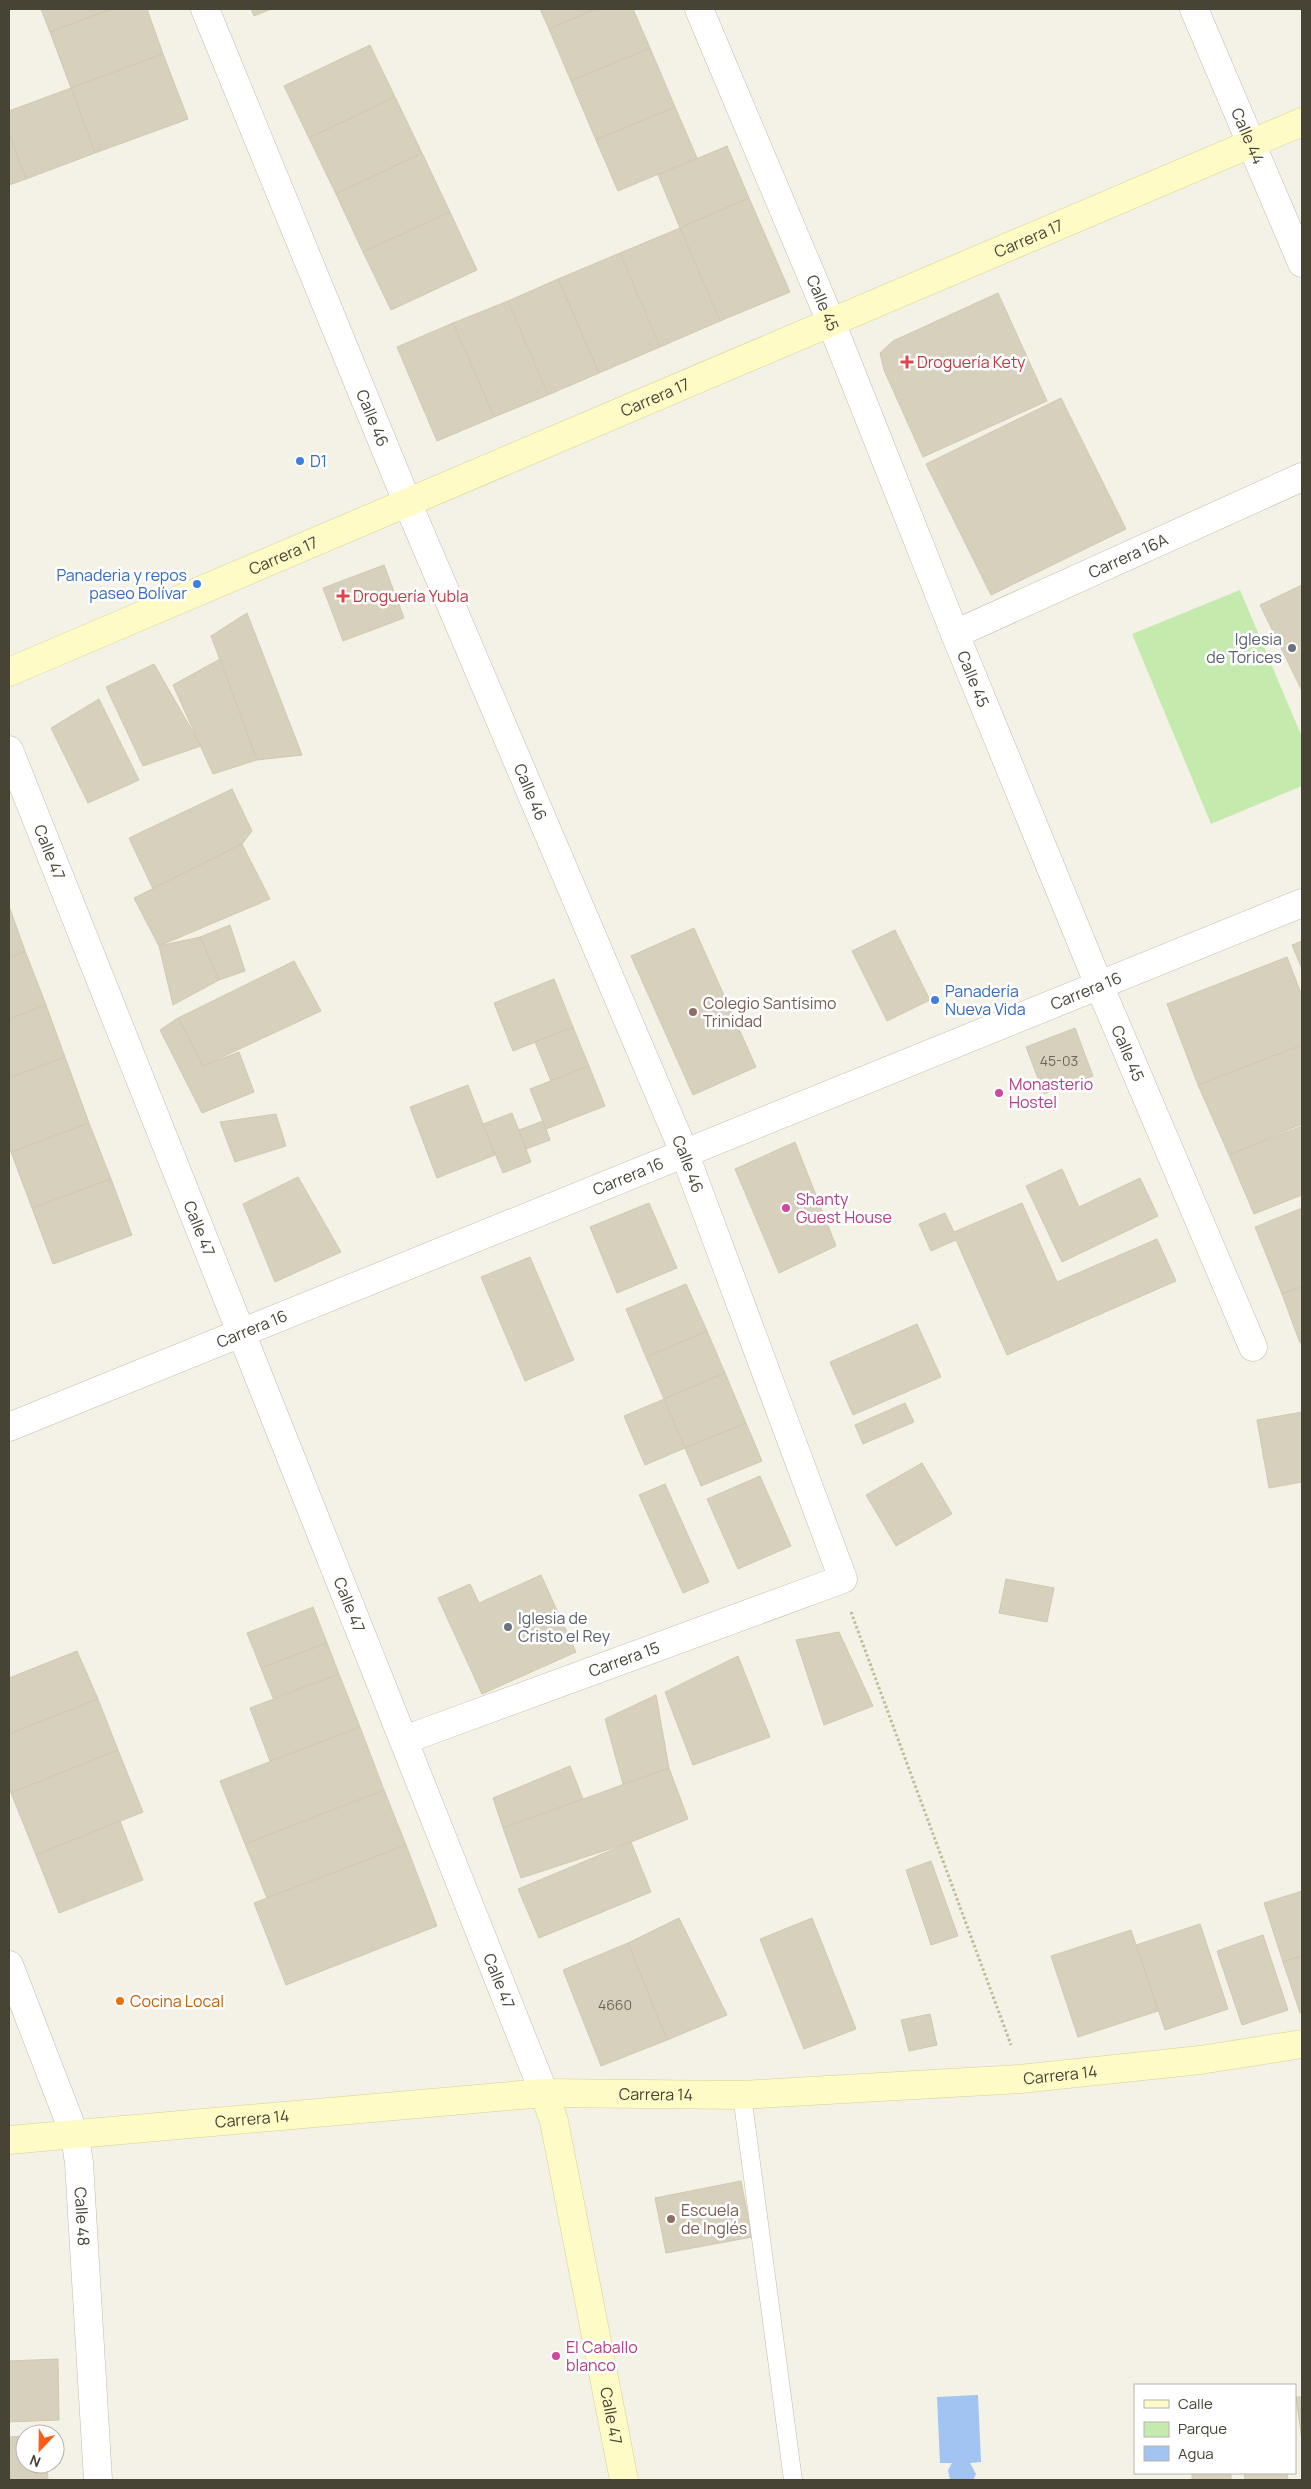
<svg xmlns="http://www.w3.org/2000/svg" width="1311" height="2489" viewBox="0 0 1311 2489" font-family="Manrope,sans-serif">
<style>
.green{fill:#c5eaae}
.water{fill:#a1c4f3}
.building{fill:#d6d0bc;stroke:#d1c9af}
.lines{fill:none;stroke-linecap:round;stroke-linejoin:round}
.lane-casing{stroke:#c0bca9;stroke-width:19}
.street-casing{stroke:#c0bca9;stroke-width:29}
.secondary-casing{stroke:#d6cf95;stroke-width:29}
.path{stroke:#c2bb9a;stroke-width:3;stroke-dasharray:2.5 2.5;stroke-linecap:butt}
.lane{stroke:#fff;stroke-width:18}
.street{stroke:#fff;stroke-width:28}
.secondary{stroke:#fffbc6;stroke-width:28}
.health-dot{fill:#e0444e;stroke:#fff;stroke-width:2}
.shop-dot{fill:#3f7fe0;stroke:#fff;stroke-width:2}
.worship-dot{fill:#6b7280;stroke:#fff;stroke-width:2}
.education-dot{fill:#8d6e63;stroke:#fff;stroke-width:2}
.hotel-dot{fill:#d1479c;stroke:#fff;stroke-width:2}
.food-dot{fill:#e8710a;stroke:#fff;stroke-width:2}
.labels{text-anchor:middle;stroke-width:5;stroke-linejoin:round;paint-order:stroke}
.number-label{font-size:14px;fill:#6b6657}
.street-label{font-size:16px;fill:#474335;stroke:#fff}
.health-label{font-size:16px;fill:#be3a42;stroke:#fff;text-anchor:start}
.shop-label{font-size:16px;fill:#366cbe;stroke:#fff;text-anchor:start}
.worship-label{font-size:16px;fill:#5b616d;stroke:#fff;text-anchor:end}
.education-label{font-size:16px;fill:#785e54;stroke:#fff;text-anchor:start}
.hotel-label{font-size:16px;fill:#b23c85;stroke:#fff;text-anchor:start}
.food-label{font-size:16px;fill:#c56008;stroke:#fff;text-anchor:start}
</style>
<rect width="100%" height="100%" fill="#f4f2e7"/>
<polygon class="green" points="1240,590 1302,737 1302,786 1211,824 1132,634"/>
<polygon class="water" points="978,2395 981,2462 970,2463 976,2474 973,2480 950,2480 948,2470 952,2463 940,2463 937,2397"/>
<g class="building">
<polygon points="41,9 112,9 50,32"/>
<polygon points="112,9 147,9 163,54 71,88 50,32"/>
<polygon points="251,9 271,9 254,16"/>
<polygon points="540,9 596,9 549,29"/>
<polygon points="596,9 633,9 650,48 571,81 549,29"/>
<polygon points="370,45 395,97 309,138 284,86"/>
<polygon points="650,48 675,107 596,140 571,81"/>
<polygon points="163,54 188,119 95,153 71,88"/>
<polygon points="71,88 95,153 26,179 9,134 9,111"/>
<polygon points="395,97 422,153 336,194 309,138"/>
<polygon points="675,107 697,158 618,191 596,140"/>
<polygon points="9,134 26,179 9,185"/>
<polygon points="727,146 749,198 680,228 658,175"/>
<polygon points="422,153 450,212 363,252 336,194"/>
<polygon points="749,198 790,292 720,321 680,228"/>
<polygon points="450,212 477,270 391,310 363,252"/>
<polygon points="680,228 720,321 660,347 620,253"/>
<polygon points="620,253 660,347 599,373 558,279"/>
<polygon points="558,279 599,373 548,395 508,301"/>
<polygon points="998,293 1047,401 923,457 884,370 880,353 893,341"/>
<polygon points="508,301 548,395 494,417 453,323"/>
<polygon points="453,323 494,417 437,441 397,347"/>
<polygon points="1061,398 1126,529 991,595 926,464"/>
<polygon points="384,565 404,618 343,641 323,588"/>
<polygon points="1302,585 1302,691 1260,605"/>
<polygon points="247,613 302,755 257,760 211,636"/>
<polygon points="220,659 257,760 213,774 173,685"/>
<polygon points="154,664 201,746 143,766 106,687"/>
<polygon points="99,699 139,780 88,803 51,728"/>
<polygon points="232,789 252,831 242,844 153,889 129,838"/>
<polygon points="242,844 270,899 159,946 134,898"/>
<polygon points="9,906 25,951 9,958"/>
<polygon points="230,925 245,971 219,980 200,937"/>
<polygon points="694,928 756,1067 693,1095 631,956"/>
<polygon points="895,930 930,1000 887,1021 852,951"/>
<polygon points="200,937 219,980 173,1005 159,946"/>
<polygon points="1302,941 1302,969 1292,945"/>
<polygon points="25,951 46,1005 9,1019 9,958"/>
<polygon points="1287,957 1302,996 1302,1045 1198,1085 1167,1004"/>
<polygon points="294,961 321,1011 203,1066 178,1018"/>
<polygon points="554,979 573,1027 513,1051 494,1003"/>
<polygon points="46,1005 65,1057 9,1078 9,1019"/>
<polygon points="178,1018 203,1066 239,1052 254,1092 202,1113 160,1030"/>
<polygon points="573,1027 589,1066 551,1081 535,1042"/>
<polygon points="1075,1028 1093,1076 1044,1094 1026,1047"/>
<polygon points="1302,1045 1302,1124 1229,1155 1198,1085"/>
<polygon points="65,1057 89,1123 11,1152 9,1146 9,1078"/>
<polygon points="589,1066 605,1106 546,1129 530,1089"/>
<polygon points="468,1085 495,1155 437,1178 410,1107"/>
<polygon points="512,1113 531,1162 503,1173 483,1124"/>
<polygon points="276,1114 286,1146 235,1162 220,1122"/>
<polygon points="543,1121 550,1140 526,1149 519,1130"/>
<polygon points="89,1123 111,1179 32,1208 11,1152"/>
<polygon points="1302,1126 1302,1195 1254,1214 1229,1155"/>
<polygon points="795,1142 836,1246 779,1273 735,1169"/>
<polygon points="1062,1169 1079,1207 1140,1178 1158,1216 1062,1262 1026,1186"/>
<polygon points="298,1177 341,1252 275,1282 243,1204"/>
<polygon points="111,1179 132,1235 53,1264 32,1208"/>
<polygon points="649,1203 677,1268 617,1293 590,1227"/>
<polygon points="1022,1203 1057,1282 1157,1239 1176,1281 1007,1355 956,1240 931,1251 919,1224 945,1213 954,1232"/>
<polygon points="1302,1208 1302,1286 1282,1294 1255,1227"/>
<polygon points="530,1257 574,1360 525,1381 481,1277"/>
<polygon points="686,1284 707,1331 646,1357 626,1309"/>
<polygon points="1302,1287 1302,1342 1300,1343 1282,1294"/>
<polygon points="917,1324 941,1377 853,1415 830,1362"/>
<polygon points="707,1331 725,1373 664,1399 646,1357"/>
<polygon points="725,1373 746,1423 685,1448 664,1399"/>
<polygon points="664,1399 685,1448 645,1465 624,1416"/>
<polygon points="905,1403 914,1422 863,1444 855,1425"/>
<polygon points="1302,1412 1302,1482 1269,1488 1257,1420"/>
<polygon points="746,1423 762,1461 701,1486 685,1448"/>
<polygon points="922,1463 952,1514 896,1546 866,1495"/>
<polygon points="760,1476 791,1546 738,1569 707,1499"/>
<polygon points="665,1484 709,1582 683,1593 639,1495"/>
<polygon points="541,1575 576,1652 482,1694 438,1598 470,1584 479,1603"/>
<polygon points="1006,1579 1054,1588 1047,1622 999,1613"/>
<polygon points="313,1607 327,1643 261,1668 247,1633"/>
<polygon points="839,1632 873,1706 824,1725 796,1640"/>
<polygon points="327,1643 339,1674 273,1698 261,1668"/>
<polygon points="77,1651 98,1699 9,1734 9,1678"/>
<polygon points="738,1656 770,1737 693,1765 665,1692"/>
<polygon points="339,1674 360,1727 270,1761 250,1708"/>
<polygon points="656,1695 669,1768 623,1784 605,1719"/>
<polygon points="98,1699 118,1750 11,1793 9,1787 9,1734"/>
<polygon points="360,1727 384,1790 245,1844 220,1781"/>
<polygon points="118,1750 143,1812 36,1855 11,1793"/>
<polygon points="570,1766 583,1799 503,1828 493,1798"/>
<polygon points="669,1768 688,1819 631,1842 521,1878 503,1828"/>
<polygon points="384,1790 406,1845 267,1898 245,1844"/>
<polygon points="120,1821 143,1880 59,1913 36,1855"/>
<polygon points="631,1842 651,1892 539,1938 518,1889"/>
<polygon points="406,1845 437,1926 286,1985 254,1903"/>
<polygon points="931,1861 958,1936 931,1945 906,1870"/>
<polygon points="1302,1891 1302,1956 1283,1962 1264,1903"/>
<polygon points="679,1918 727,2015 667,2040 628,1943"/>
<polygon points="812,1918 856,2029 804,2049 760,1939"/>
<polygon points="1200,1924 1228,2009 1165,2030 1136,1945"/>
<polygon points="1131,1930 1158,2011 1078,2037 1051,1956"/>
<polygon points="1263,1935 1288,2010 1242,2025 1217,1951"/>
<polygon points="628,1943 667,2040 601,2066 563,1970"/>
<polygon points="1302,1956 1302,2012 1300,2013 1283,1962"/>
<polygon points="930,2014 937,2045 909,2051 901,2020"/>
<polygon points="741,2181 752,2237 666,2253 655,2198"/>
<polygon points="58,2359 59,2420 9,2422 9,2361"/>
<polygon points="1296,2397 1302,2397 1302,2441"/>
<polygon points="25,2436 25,2464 47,2464 48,2480 9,2480 9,2437"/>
<rect x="1192" y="2473" width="39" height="7"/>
<polygon points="1244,2473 1287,2473 1288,2480 1245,2480"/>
</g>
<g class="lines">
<g class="lane-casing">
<polyline id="lane" points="742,2095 793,2480"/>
</g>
<g class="street-casing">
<g id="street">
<path id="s1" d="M205 9 408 504 684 1152 843 1579 404 1740"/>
<path id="s2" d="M699 9 831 322 955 634 1099 985 1253 1347"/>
<path id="s3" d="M1194 9 1302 263"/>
<path id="s4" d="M955 634 1302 477"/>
<path id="s5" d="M9 750 544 2093"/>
<path id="s6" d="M9 1427 1302 903"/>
<path id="s7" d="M9 1965 75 2136 79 2163 98 2480"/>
</g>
</g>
<g class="secondary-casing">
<g id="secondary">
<path id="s8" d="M9 672 1302 122"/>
<path id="s9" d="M544 2093 554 2121 624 2480"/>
<path id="s10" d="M9 2140 544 2093 742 2095 1020 2079 1200 2060 1302 2044"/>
</g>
</g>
<polyline class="path" points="851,1612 1011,2045"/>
<use href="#lane" class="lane"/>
<use href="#street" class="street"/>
<use href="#secondary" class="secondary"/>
</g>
<g class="health-dot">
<path d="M904.5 354.5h5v5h5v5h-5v5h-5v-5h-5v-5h5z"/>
<path d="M340.5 588.5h5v5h5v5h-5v5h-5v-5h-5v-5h5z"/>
</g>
<g class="shop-dot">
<circle cx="300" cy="461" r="5"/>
<circle cx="197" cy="584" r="5"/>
<circle cx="935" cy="1000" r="5"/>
</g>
<g class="worship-dot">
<circle cx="1292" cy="648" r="5"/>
<circle cx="508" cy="1627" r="5"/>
</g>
<g class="education-dot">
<circle cx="693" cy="1012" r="5"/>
<circle cx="671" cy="2219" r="5"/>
</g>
<g class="hotel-dot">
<circle cx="999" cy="1093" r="5"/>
<circle cx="786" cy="1208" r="5"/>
<circle cx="556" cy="2356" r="5"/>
</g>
<circle class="food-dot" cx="120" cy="2001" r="5"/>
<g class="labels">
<g class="number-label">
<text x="1059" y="1066">45-03</text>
<text x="615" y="2010">4660</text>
</g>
<g class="street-label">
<text dy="6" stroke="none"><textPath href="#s3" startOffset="138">Calle 44</textPath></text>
<text dy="6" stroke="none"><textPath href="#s8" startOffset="1108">Carrera 17</textPath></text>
<text dy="6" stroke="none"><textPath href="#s2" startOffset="319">Calle 45</textPath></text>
<text dy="6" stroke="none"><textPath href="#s8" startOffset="702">Carrera 17</textPath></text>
<text dy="6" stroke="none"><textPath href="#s1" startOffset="442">Calle 46</textPath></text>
<text dy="6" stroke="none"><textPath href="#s8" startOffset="298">Carrera 17</textPath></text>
<text dy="6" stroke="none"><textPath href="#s4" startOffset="190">Carrera 16A</textPath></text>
<text dy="6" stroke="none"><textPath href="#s2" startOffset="724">Calle 45</textPath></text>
<text dy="6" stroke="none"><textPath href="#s1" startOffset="848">Calle 46</textPath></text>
<text dy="6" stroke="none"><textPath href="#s5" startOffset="110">Calle 47</textPath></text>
<text dy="6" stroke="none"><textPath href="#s6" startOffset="1162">Carrera 16</textPath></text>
<text dy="6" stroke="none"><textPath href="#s2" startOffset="1129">Calle 45</textPath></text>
<text dy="6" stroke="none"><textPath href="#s1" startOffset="1252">Calle 46</textPath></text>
<text dy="6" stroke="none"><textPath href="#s6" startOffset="668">Carrera 16</textPath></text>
<text dy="6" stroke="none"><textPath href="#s5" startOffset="515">Calle 47</textPath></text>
<text dy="6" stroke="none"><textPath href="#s6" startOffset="262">Carrera 16</textPath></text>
<text dy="6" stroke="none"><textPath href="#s5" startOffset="920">Calle 47</textPath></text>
<text transform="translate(624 1659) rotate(-20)" y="6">Carrera 15</text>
<text dy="6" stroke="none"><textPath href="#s5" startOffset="1325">Calle 47</textPath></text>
<text dy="6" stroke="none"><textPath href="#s10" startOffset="1054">Carrera 14</textPath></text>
<text dy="6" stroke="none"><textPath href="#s10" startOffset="649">Carrera 14</textPath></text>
<text dy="6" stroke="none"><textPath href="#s10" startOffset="244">Carrera 14</textPath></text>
<text dy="6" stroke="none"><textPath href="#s7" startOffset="264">Calle 48</textPath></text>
<text dy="6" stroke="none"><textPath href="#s9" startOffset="330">Calle 47</textPath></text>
</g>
<g class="health-label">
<text x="917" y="368">Droguería Kety</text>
<text x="353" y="602">Droguería Yubla</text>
</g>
<g class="shop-label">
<text x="310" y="467">D1</text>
<text x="187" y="581" text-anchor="end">Panaderia y repos<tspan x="187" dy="18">paseo Bolívar</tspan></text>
<text x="945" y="997">Panadería<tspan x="945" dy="18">Nueva Vida</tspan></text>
</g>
<g class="worship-label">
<text x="1282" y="645">Iglesia<tspan x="1282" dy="18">de Torices</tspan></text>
<text x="518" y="1624" text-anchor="start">Iglesia de<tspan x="518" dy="18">Cristo el Rey</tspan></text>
</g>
<g class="education-label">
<text x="703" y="1009">Colegio Santísimo<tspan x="703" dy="18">Trinidad</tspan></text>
<text x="681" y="2216">Escuela<tspan x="681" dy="18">de Inglés</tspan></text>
</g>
<g class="hotel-label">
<text x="1009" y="1090">Monasterio<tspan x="1009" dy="18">Hostel</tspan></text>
<text x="796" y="1205">Shanty<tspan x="796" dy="18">Guest House</tspan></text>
<text x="566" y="2353">El Caballo<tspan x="566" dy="18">blanco</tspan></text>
</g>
<g class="food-label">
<text x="130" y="2007">Cocina Local</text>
</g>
</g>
<rect width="1311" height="2489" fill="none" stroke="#474335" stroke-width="20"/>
<rect x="1134" y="2384" width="162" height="90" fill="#ffffff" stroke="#b5b4ae"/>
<rect x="1144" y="2400" width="25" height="8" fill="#fffbc6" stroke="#b5b4ae"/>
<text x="1178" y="2409" font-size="15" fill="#474335">Calle</text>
<rect x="1144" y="2422" width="25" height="15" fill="#c5eaae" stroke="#b5b4ae"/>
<text x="1178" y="2434" font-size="15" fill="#474335">Parque</text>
<rect x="1144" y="2446" width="25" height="15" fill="#a1c4f3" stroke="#b5b4ae"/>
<text x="1178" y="2459" font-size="15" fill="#474335">Agua</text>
<g transform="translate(40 2449) rotate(202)"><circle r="24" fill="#ffffff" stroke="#b5b4ae"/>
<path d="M0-4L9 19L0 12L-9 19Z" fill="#ff5d13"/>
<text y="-8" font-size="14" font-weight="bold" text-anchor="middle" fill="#474335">N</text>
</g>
</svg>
